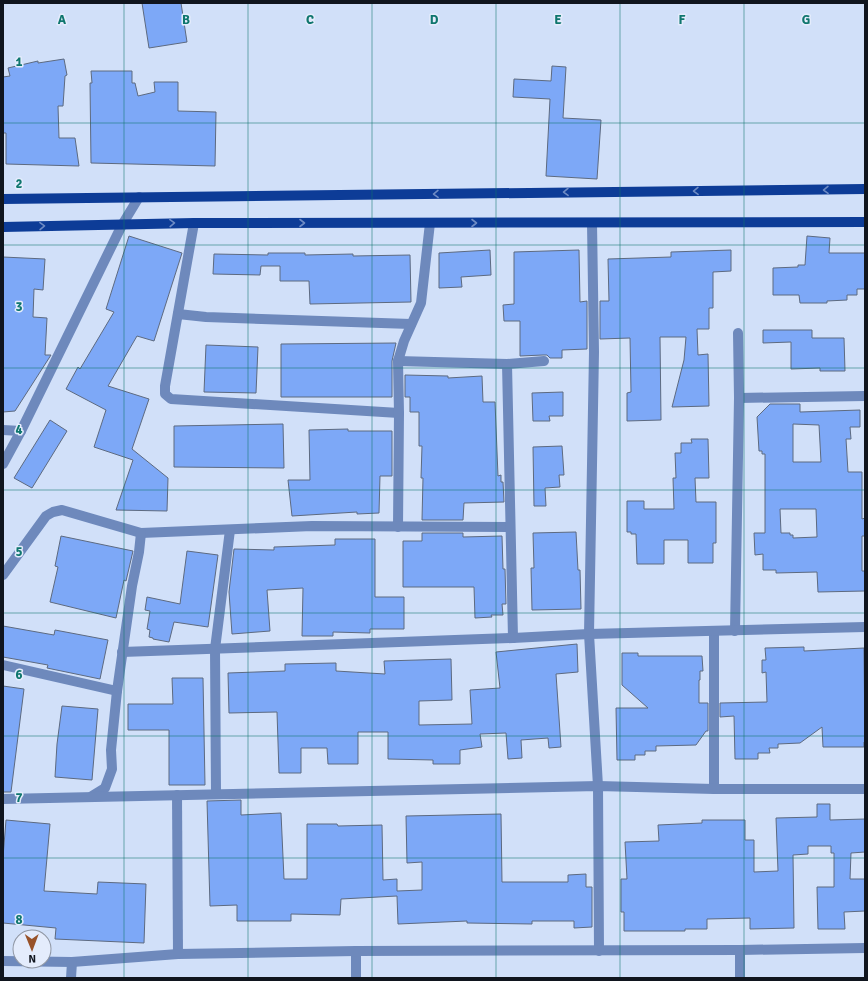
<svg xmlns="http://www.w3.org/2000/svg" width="868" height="981" viewBox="0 0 868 981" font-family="Signika,sans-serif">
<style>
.building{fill:#7da8f7;stroke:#5d6a80;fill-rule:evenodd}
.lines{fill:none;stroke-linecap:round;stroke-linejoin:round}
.minor{stroke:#6e89bc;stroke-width:10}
.primary{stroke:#0d3c97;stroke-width:10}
.oneway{stroke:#6e8bc4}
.grid{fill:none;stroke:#0f766e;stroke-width:1;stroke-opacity:0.55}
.grid-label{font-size:13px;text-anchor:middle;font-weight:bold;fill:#0f766e;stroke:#e4ecfc;stroke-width:3;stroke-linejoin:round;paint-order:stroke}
</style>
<rect width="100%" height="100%" fill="#d1e0f9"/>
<g class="building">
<polygon points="142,3 181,3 187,42 149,48"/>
<polygon points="64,59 67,75 65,76 63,106 58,106 59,138 75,138 79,166 6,164 6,133 3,133 3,77 10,76 8,68 38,61 38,63"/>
<polygon points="552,66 566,67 563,118 601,120 597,179 546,176 550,99 513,97 514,79 551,81"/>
<polygon points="91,71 132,71 132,83 135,83 138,96 155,92 154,82 178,82 178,111 216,112 215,166 91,163 90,83 92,83"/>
<polygon points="129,236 182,253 154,341 137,336 108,386 149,399 132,449 168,478 167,511 116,510 133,460 94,447 106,410 66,389 78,367 80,369 114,312 106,309"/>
<polygon points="807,236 830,238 829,253 865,253 865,289 857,289 857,295 847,295 847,300 827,301 827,303 800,303 799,295 773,295 773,268 798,267 798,265 805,265"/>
<polygon points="490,250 491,275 461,277 462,287 439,288 439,253"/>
<polygon points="579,250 580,302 587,301 587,349 562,350 562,358 550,358 547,355 543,355 520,356 520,321 504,321 503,305 514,304 514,252"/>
<polygon points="731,250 731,271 713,272 713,308 709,308 709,329 697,329 698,355 708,354 709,406 672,407 684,360 686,337 660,337 661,420 627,421 627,393 631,392 630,338 600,339 600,301 609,301 608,259 671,257 671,252"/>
<polygon points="268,253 305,253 305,255 353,254 353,256 410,255 411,302 310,304 309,281 280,281 280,266 261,266 260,275 213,274 214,254 268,255"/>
<polygon points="3,257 45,259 43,290 34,289 33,317 47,318 45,355 51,355 15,411 3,412"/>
<polygon points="763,330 812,330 812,338 844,338 845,371 820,371 820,368 791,369 791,342 763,343"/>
<polygon points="396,343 392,361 392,397 281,397 281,344"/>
<polygon points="206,345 258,347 256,393 204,392"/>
<polygon points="405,375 448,376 448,378 482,376 483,402 495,402 498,476 501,475 501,482 503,482 504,502 464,503 463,520 422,520 423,478 421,478 422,446 419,446 419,412 410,412 410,397 405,397"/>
<polygon points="563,392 563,416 549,416 550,421 533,421 532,393"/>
<path d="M770 404H800V412L860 410V427H850L851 439H846L848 472H862V519L865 518V536H862V571H865V591L818 592 817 572 776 573V570H763V554L755 555 754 533H765V454H762V451H759L757 417ZM793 424 819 425 821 462H793ZM780 509H816L817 537 793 538V535H790V533H781Z"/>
<polygon points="50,420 67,431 32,488 14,478"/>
<polygon points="283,424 284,468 174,467 174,426"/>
<polygon points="348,429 348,431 392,431 392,476 380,476 379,513 357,514 357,512 292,516 288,480 310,480 309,430"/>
<polygon points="691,439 708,439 709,478 695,478 696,502 716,502 716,543 713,543 713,563 688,563 688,540 664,540 664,564 637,564 636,534 631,534 631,532 627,532 627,501 644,501 644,509 674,509 673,478 676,478 675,453 681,453 681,443 692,443"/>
<polygon points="562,446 564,475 559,475 560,487 545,488 546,506 534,506 533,447"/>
<polygon points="576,532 578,570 580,570 581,609 532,610 531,568 534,568 533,533"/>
<polygon points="422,533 463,533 463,537 502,536 503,569 505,569 506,604 502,604 503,615 491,615 492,617 475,618 474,587 403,587 403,541 422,541"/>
<polygon points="61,536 133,551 126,581 124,580 116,618 50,602 58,567 55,566"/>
<polygon points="335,539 375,539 375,597 404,597 404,629 370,629 370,633 333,632 333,636 302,636 303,588 267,590 270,631 232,634 229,592 234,549 274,550 274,547 335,545"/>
<polygon points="187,551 218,555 208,627 174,622 169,642 153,639 153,638 149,637 150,630 147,629 150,611 145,610 147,597 180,604"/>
<polygon points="3,626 54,635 55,630 108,640 100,679 47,668 48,665 3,657"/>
<polygon points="577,644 578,672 556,674 561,747 549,748 548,738 521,740 522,758 508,759 506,733 480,734 482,747 460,750 460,764 433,764 433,760 388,759 388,732 358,732 358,764 328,764 327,748 301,748 301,773 279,773 277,712 229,713 228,673 285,671 285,664 336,663 336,671 385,674 384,661 451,659 452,700 419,701 419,725 472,724 470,690 500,688 496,652"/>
<polygon points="804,647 804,651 864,648 865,742 864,742 864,747 823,747 822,727 800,743 778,744 778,748 769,748 770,753 758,753 758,759 735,759 734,716 720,717 720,703 767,702 766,672 762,673 762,660 766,660 765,648"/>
<polygon points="622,653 638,653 638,656 702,656 703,671 700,671 700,680 699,680 699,703 708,703 708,731 706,731 696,745 656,746 656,751 645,751 645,755 635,755 635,760 617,760 616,708 648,708 622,685"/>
<polygon points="172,678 203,678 205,785 169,785 169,730 128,730 128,704 173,704"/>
<polygon points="3,686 24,689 11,792 3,792"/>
<polygon points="62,706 98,709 92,780 55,777 57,744"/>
<polygon points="241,800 241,815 281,813 284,879 307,879 307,824 337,824 338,826 382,825 383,880 397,879 397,891 422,890 422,862 407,863 406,816 501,814 502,882 568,882 568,875 586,874 586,887 592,887 592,927 574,928 574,921 532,921 532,924 467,923 467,921 398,924 397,896 341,899 340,915 291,914 291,921 237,921 237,905 210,906 207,801"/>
<polygon points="817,804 830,804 830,820 865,819 865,852 851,853 850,879 865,879 865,911 844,912 845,929 818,929 817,887 834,887 834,853 831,853 831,846 808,846 808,854 793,855 794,928 750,929 750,918 707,919 707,929 685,929 685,931 624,931 624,912 621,912 621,879 627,879 625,842 659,841 658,825 702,823 702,820 745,820 745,840 754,840 754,872 778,871 776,818 817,817"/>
<polygon points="6,820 50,824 44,891 97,894 98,882 146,884 144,943 55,939 56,928 3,923 3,857"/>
</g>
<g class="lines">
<g class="minor">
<polyline points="194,223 165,386 165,394 171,399 399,413"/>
<polyline points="592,223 594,352 589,634 598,786 599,951"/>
<polyline points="178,314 206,317 411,324"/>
<polyline points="398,361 507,364"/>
<polyline points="739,398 865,396"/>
<polyline points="3,430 21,431"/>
<polyline points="3,464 21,431 122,225 139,197"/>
<polyline points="398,527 399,413 398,361 404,341 421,303 430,223"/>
<polyline points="3,575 46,516 53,512 62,510 141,533 312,526 510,527"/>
<polyline points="714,631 714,789"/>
<polyline points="735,631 739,398 738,333"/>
<polyline points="513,638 507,364 544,361"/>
<polyline points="122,652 513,638 589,634 865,627"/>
<polyline points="3,665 117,691"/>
<polyline points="216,794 215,649 230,530"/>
<polyline points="177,795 178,954"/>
<polyline points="92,796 105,788 112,769 111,750 117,691 132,586 139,552 141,533"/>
<polyline points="3,799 598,786 714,789 865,789"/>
<polyline points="740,950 740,978"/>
<polyline points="356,951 356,978"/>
<polyline points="3,961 72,962 178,954 356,951 740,950 865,948"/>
<polyline points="71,978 72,962"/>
</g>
<g class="primary">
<polyline points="3,199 865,189"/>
<polyline points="3,227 194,223 865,222"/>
</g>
</g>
<defs><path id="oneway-chevron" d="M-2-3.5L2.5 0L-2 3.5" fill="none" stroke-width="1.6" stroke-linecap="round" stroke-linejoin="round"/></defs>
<g class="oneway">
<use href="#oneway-chevron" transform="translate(826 190) rotate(179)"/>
<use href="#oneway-chevron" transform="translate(696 191) rotate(179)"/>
<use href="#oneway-chevron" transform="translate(566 192) rotate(179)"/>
<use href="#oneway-chevron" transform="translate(436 194) rotate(179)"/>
<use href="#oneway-chevron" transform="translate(172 223) rotate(-2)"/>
<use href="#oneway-chevron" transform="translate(302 223)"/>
<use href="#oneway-chevron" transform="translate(474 223)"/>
<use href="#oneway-chevron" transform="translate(42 226) rotate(-1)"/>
</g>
<path class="grid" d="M124 3V978M248 3V978M372 3V978M496 3V978M620 3V978M744 3V978M3 123H865M3 245H865M3 368H865M3 490H865M3 613H865M3 736H865M3 858H865"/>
<g class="grid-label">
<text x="62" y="24">A</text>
<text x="186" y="24">B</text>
<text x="310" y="24">C</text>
<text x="434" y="24">D</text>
<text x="558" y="24">E</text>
<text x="682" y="24">F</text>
<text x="806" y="24">G</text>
<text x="19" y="66">1</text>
<text x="19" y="188">2</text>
<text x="19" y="311">3</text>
<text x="19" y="434">4</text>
<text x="19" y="556">5</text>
<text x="19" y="679">6</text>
<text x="19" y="802">7</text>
<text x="19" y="924">8</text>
</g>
<rect width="868" height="981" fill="none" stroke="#10151e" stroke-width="8"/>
<g transform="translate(32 949) rotate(179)"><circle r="19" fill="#e4ecfc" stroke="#8f96a3"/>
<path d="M0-3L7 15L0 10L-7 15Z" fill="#985229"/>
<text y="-6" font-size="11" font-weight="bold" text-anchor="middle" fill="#10151e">N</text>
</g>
</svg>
